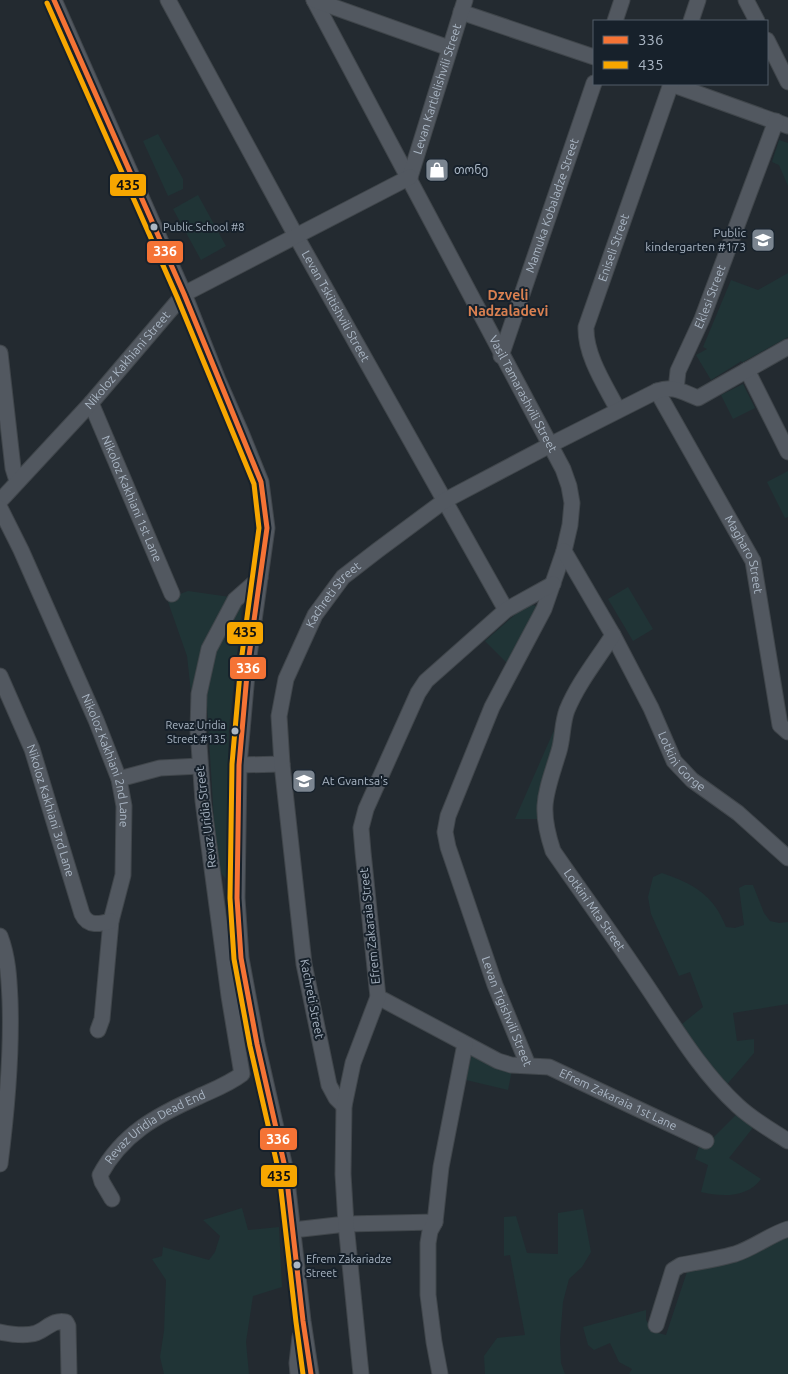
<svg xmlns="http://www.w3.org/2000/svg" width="788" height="1374" viewBox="0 0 788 1374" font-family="Ubuntu,'Noto Sans Georgian',sans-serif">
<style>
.green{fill:#203436}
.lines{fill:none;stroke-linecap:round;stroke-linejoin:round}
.minor-casing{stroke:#40464b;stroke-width:17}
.minor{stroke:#525860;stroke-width:15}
.bus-1-casing{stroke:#17212b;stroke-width:9}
.bus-2-casing{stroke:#17212b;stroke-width:9}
.bus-1{stroke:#f57335;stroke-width:5}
.bus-2{stroke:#f7a600;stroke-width:5}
.bus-dot{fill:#aab6c4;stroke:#17212b;stroke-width:2}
.labels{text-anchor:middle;stroke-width:4;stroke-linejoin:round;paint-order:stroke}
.bus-label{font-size:11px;fill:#aab6c4;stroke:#17212b;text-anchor:start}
.street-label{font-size:12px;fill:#aab6c4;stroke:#17212b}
.poi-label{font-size:12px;fill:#aab6c4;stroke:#17212b;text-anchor:start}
.neighbourhood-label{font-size:14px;font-weight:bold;fill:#d98051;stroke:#17212b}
.line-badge{stroke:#17212b;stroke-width:2}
.badge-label{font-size:14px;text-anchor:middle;font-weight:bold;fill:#fff}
.pale-badge-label{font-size:14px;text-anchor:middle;font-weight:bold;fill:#111}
</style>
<rect width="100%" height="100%" fill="#232a30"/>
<g class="green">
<polygon points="158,134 183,179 183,189 168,196 143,141"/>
<polygon points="779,140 788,143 788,186 779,165 772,162"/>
<polygon points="198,195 226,246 201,260 173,209"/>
<polygon points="788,273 788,337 743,362 740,361 740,362 711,380 696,355 707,349 703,347 731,280 758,290"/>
<polygon points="743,384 755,408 733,419 721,395"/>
<polygon points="788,471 788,517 785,518 767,482"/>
<polygon points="628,587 653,629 633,641 608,599"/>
<polygon points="188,591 230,597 193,711 187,656 167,599"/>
<polygon points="243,599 229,728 226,879 217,868 206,691 214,650"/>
<polygon points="530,605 537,606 535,614 509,665 485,641 518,612"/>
<polygon points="566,703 539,819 515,819"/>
<path d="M662 873C692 883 714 895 726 927L735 928 744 925 739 888 745 885H753L764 913 770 921 779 923 788 922V1004L733 1013 737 1041 754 1039V1053L723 1089 677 1028 703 1007 690 972 679 976 651 914 648 897 653 877Z"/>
<polygon points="472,1052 512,1070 508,1090 466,1080"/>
<path d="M739 1112 755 1125 729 1158 761 1179C747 1198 722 1197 701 1192L708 1165 695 1159 700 1143 706 1145Z"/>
<polygon points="242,1208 248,1230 279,1227 282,1287 253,1296 246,1342 249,1374 164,1374 160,1357 164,1331 166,1280 152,1259 162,1256 163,1247 209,1260 215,1252 220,1236 203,1220"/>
<polygon points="583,1209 591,1252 582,1267 569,1279 563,1302 560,1340 561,1363 565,1374 485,1374 484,1356 497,1338 525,1335 510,1255 504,1256 504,1217 516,1216 527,1253 558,1254 558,1213"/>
<path d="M788 1232V1374H629L632 1369 619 1362 610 1343 594 1350 588 1345 583 1327 646 1310V1320L654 1332 666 1335 687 1272C706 1263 729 1265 748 1257 763 1251 772 1236 788 1232Z"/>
</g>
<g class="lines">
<g class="minor-casing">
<g id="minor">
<polyline points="54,0 184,294 218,380 242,435 261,482 267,528 248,663 239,765 237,898 241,958 257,1044 286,1172 303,1321 311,1374"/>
<path id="s1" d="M168 0 296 236 506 610"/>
<path id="s2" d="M314 0C398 156 479 313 563 469L569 486 572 503 570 525 564 551 544 609 492 707 448 816 445 832 448 847 495 985 528 1065"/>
<polyline points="314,0 449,48"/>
<polyline points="746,0 757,21"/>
<polyline points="461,12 594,57"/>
<polyline points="615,21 622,0"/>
<polyline points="691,21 698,0"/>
<polyline points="767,40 788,82"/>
<polyline points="671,84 788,126"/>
<path id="s3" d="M410 177 465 0"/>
<polyline points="0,353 13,468 17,481"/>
<path id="s4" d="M501 356 594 83"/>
<polyline points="747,370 788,452"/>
<path id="s5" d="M676 389 678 371 702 319 776 121"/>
<path id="s6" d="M657 391 753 561 780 725 788 732"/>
<path id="s7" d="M91 403 172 594"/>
<path id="s8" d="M618 410C605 385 585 355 586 327L671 84"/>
<path id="s9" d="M0 501 91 403 184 294 410 177"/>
<path id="s10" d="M0 508 21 550 96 720 119 779 124 806 123 875 111 921 102 1019 98 1030"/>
<path id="s11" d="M564 551 613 635 651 708 674 761 692 780 738 813 788 858"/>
<path id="s12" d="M613 635C597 660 578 683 567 710 562 723 563 738 559 751 546 794 538 806 553 851 582 893 612 934 640 976 671 1021 698 1069 738 1106 753 1120 771 1130 788 1141"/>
<path id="s13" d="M0 676 32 749 82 914C88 927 100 924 111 921"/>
<polyline points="239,765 282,764"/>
<polyline points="119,779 160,768 200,766"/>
<path d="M0 936C8 957 9 978 10 1000 12 1055 7 1109 0 1164"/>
<path id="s14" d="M378 997 498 1061 511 1065 549 1067 706 1141"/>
<path id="s15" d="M344 1106 336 1098 329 1085 304 964 282 764 279 716 286 679 315 615 343 577 378 550 444 501 550 445 657 391C674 385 682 392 698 398L788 347"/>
<path id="s16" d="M112 1199 102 1182 100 1175C122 1134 157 1115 198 1097 213 1090 229 1084 242 1074L229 996 203 801 198 730 199 694 209 649 235 600 260 578"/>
<polyline points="293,1230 346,1224 435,1222"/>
<path d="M656 1325 673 1270 681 1265C698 1262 717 1259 735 1254 754 1248 769 1235 788 1229"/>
<path d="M0 1332C10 1334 27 1336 36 1333 47 1329 53 1319 66 1322L68 1326 69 1374"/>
<polyline points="298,1374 297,1363 300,1337"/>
<polyline points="361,1374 346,1224 343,1174 344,1106 353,1063 378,997 363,852 361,828 366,809 418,693 426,681 506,610 553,584"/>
<polyline points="440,1374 434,1342 428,1295 428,1243 430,1231 435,1222 441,1167 465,1044"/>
</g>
</g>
<use href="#minor" class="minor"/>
<g class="bus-1-casing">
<polyline id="bus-1" points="54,0 184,294 261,482 267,528 248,663 239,765 237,898 241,958 257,1044 286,1172 303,1321 311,1374"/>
</g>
<g class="bus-2-casing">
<polyline id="bus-2" points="47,3 177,297 254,484 259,528 241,662 232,764 230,898 234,959 250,1046 279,1173 296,1322 303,1374"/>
</g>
<use href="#bus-1" class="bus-1"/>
<use href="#bus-2" class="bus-2"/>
</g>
<defs>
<g id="shop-square" transform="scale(1.25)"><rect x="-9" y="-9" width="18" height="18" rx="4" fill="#7b8590" stroke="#17212b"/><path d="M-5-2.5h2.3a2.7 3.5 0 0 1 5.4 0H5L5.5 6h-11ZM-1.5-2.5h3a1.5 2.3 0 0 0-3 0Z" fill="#fff"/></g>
<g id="school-square" transform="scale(1.25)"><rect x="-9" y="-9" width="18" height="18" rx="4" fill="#7b8590" stroke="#17212b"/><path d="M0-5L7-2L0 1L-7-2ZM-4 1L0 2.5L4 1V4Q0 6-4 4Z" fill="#fff"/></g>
</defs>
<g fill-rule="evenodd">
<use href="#shop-square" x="437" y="170"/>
<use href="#school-square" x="763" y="240"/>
<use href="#school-square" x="304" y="781"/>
</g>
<g class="bus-dot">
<circle cx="154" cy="227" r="4.5"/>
<circle cx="235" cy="731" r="4.5"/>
<circle cx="297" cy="1265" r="4.5"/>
</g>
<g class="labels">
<g class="bus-label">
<text x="163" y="231">Public School #8</text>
<text x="226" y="729" text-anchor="end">Revaz Uridia<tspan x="226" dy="14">Street #135</tspan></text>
<text x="306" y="1263">Efrem Zakariadze<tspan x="306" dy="14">Street</tspan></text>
</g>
<g class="street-label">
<text dy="4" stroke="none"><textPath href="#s3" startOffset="92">Levan Kartlelishvili Street</textPath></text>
<text dy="4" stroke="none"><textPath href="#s4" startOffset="159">Mamuka Kobaladze Street</textPath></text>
<text dy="4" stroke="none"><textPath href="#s8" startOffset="174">Eniseli Street</textPath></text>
<text dy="4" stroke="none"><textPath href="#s5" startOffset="99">Eklesi Street</textPath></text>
<text dy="4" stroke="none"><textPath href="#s1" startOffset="349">Levan Tskitishvili Street</textPath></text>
<text dy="4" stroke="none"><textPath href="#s9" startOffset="190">Nikoloz Kakhiani Street</textPath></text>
<text dy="4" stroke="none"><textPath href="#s2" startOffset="446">Vasil Tamarashvili Street</textPath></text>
<text dy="4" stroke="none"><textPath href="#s7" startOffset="104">Nikoloz Kakhiani 1st Lane</textPath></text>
<text dy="4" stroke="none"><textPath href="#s6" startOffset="186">Magharo Street</textPath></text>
<text dy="4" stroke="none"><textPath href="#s15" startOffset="534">Kachreti Street</textPath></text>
<text dy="4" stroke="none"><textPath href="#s11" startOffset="242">Lotkini Gorge</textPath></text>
<text dy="4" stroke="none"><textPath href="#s10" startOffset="275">Nikoloz Kakhiani 2nd Lane</textPath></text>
<text dy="4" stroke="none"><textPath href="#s13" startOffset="144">Nikoloz Kakhiani 3rd Lane</textPath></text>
<text transform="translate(206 817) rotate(-97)" y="4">Revaz Uridia Street</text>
<text dy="4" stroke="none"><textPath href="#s12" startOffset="305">Lotkini Mta Street</textPath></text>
<text transform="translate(370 926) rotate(-96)" y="4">Efrem Zakaraia Street</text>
<text transform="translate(312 999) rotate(79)" y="4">Kachreti Street</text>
<text dy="4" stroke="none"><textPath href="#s2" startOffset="1111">Levan Tigishvili Street</textPath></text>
<text dy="4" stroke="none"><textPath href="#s14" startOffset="264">Efrem Zakaraia 1st Lane</textPath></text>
<text dy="4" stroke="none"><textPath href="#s16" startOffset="102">Revaz Uridia Dead End</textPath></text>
</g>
<g class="poi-label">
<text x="454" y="174">თონე</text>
<text x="746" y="237" text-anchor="end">Public<tspan x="746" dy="14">kindergarten #173</tspan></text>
<text x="322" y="785">At Gvantsa's</text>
</g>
<g class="neighbourhood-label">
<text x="508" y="300">Dzveli<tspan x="508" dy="16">Nadzaladevi</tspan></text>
</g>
</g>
<g class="line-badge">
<rect x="109" y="173" width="38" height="24" rx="5" fill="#f7a600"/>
<rect x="146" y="240" width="38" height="24" rx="5" fill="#f57335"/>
<rect x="226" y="621" width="38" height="24" rx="5" fill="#f7a600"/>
<rect x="229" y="656" width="38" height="24" rx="5" fill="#f57335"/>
<rect x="259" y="1127" width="39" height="24" rx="5" fill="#f57335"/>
<rect x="260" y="1164" width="38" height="24" rx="5" fill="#f7a600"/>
</g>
<g class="badge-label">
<text x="165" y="256">336</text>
<text x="248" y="673">336</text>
<text x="278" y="1144">336</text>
</g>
<g class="pale-badge-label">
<text x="128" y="190">435</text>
<text x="245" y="637">435</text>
<text x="279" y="1181">435</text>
</g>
<rect x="593" y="20" width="175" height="65" fill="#17212b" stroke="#525d68"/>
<rect x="603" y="36" width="25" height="8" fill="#f57335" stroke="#525d68"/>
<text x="638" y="45" font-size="15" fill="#aab6c4">336</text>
<rect x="603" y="61" width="25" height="8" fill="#f7a600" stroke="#525d68"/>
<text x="638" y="70" font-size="15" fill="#aab6c4">435</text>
</svg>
